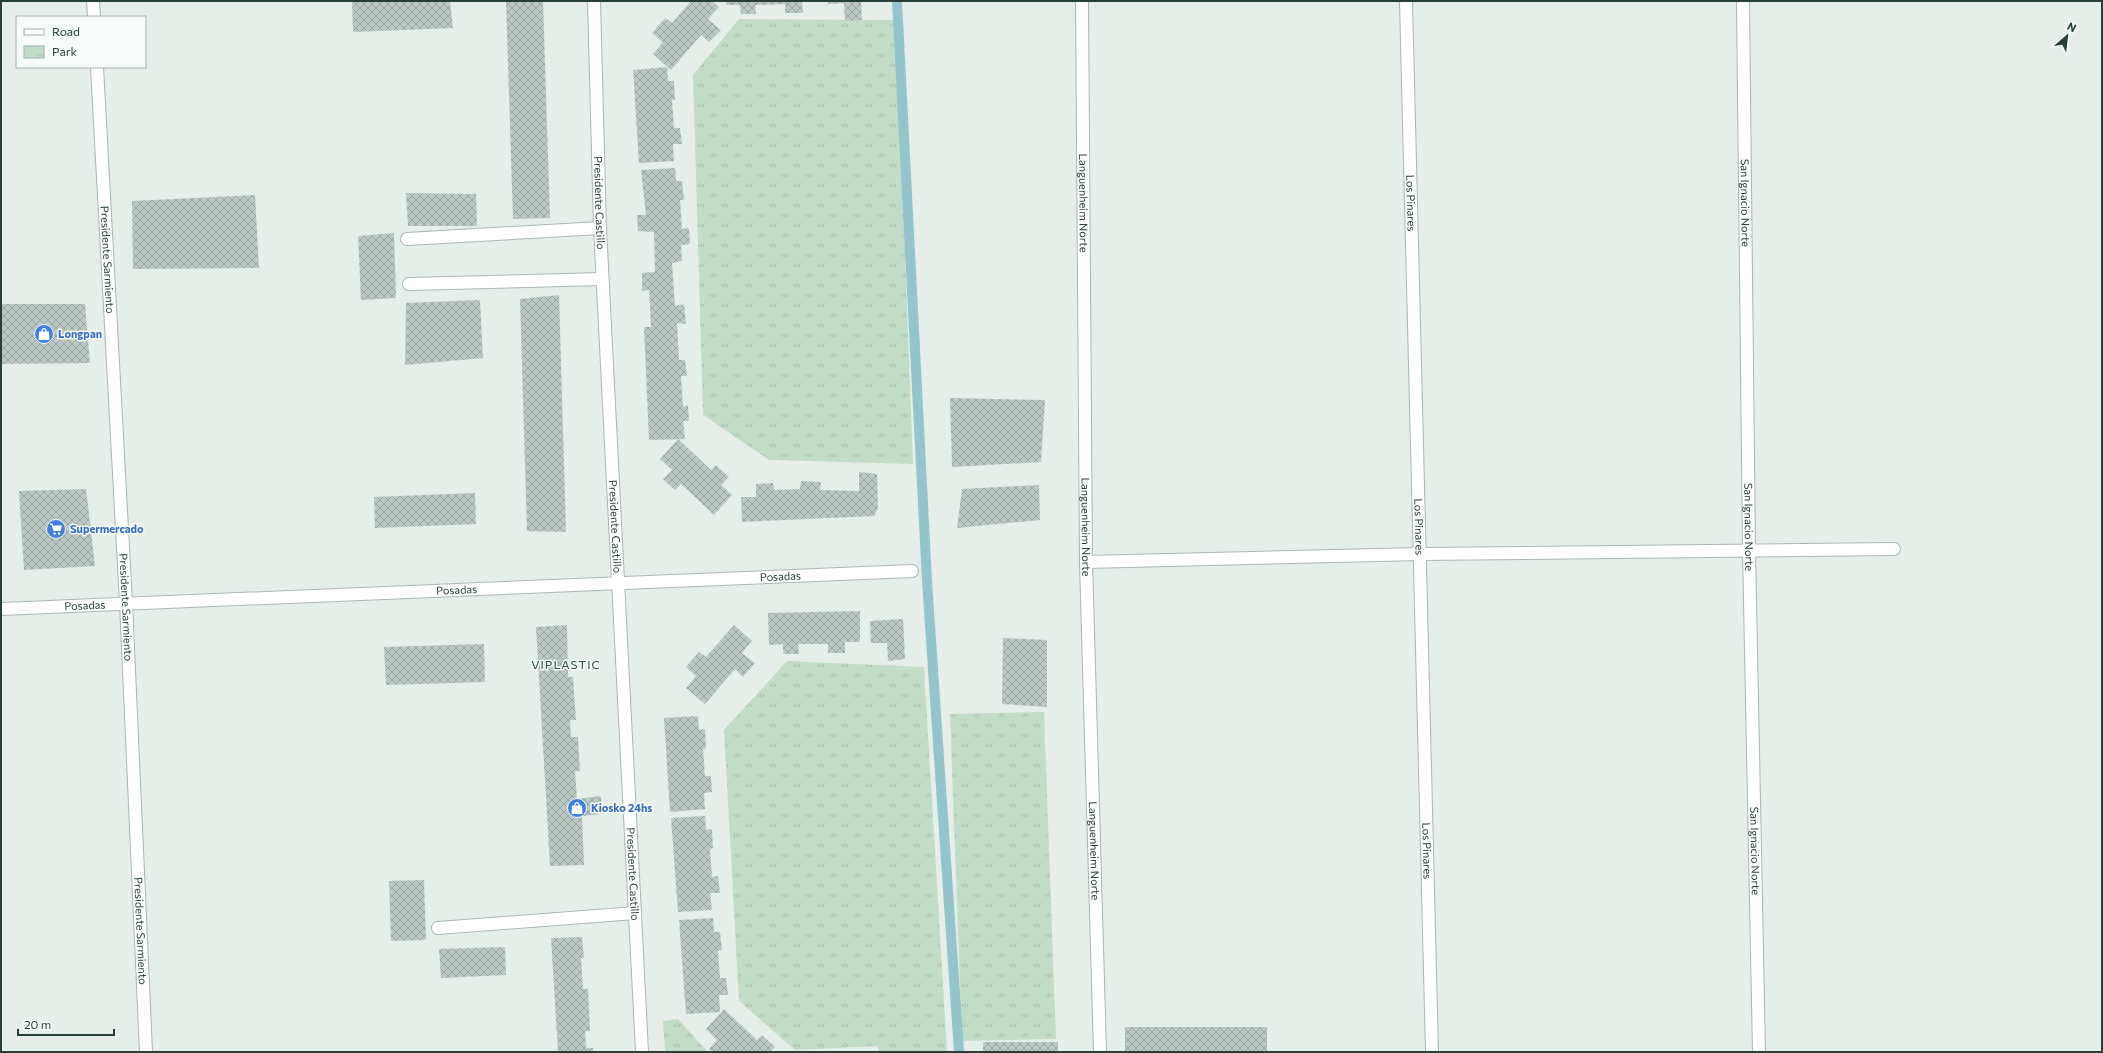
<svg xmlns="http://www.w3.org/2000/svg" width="2103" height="1053" viewBox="0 0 2103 1053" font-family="Commissioner,sans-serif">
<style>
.park{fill:url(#park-tufts)}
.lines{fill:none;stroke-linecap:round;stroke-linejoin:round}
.stream{stroke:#93c5ce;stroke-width:10}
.building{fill:url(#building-cross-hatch)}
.service-casing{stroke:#a9b6b1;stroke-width:14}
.minor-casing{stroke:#a9b6b1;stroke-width:14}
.service{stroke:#fff;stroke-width:12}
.minor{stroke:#fff;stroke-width:12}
.labels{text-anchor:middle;stroke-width:3;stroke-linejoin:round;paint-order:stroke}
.street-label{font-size:11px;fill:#263f38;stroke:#f6faf8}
.shop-label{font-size:11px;font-weight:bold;fill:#366cbe;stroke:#f6faf8;text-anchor:start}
.neighbourhood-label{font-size:12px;letter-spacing:1px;fill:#234f44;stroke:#f6faf8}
</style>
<defs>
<pattern id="park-tufts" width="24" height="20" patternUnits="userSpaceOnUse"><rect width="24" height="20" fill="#c1ddc8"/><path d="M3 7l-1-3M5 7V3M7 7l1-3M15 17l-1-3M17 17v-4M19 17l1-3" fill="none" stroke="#a6bfad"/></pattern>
<pattern id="building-cross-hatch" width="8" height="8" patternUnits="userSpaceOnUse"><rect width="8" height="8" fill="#bbc8c3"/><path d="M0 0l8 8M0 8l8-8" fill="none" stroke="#98a49f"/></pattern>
</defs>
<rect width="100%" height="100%" fill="#e6eeea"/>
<g class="park">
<polygon points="739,19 896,20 913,464 769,460 703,415 693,75"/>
<polygon points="787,661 924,667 947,1052 879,1052 878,1046 795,1050 739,1001 724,730"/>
<polygon points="1044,712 1056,1039 962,1041 950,714"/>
<polygon points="678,1019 708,1052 665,1052 663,1021"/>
</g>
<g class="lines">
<polyline class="stream" points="897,1 927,581 959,1052"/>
</g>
<g class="building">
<polygon points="352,1 450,1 453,28 353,32"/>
<polygon points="506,1 543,1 550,218 513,219"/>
<polygon points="691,1 712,1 719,7 708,19 721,30 709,42 701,35 671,70 653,54 663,42 652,33 665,18 672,23"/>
<polygon points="726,1 802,1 803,13 785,13 785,4 755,5 756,14 741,14 740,5 726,5"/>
<polygon points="828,1 861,1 862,20 845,21 844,3 828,4"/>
<polygon points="667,67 668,81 674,81 675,100 672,100 674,128 680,128 682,144 673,144 674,161 639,163 633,70"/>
<polygon points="675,168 676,181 682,181 684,200 680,200 682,229 689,228 690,244 681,245 682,261 672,263 675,306 684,304 686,324 677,323 679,360 685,360 687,376 681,376 683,407 688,405 689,421 683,421 685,439 649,440 644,327 651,327 649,290 642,291 642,273 655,272 654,232 638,231 637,215 646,215 641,170"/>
<polygon points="406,193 476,194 477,226 408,226"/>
<polygon points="255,195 259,268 133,269 132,201"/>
<polygon points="394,233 396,298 361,300 358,236"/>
<polygon points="559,295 566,532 527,531 520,299"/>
<polygon points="480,300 483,358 405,365 406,303"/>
<polygon points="1,304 85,304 90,363 1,364"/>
<polygon points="950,398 1045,400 1041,462 952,467"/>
<polygon points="678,439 711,470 716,465 729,477 721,485 732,495 714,515 681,484 675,490 663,479 672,470 660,459"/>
<polygon points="859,472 877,474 878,508 874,516 742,522 741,497 756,497 756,484 773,483 774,490 800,489 801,481 821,482 820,490 859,491"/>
<polygon points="1039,485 1040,520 957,528 962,489"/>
<polygon points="86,489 95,566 24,570 19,491"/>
<polygon points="475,493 476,524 375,528 374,497"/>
<polygon points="860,611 860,642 845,642 845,653 828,653 828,644 798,644 799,654 783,654 783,644 769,645 768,613"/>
<polygon points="903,619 905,659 888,661 887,643 871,643 870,621"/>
<polygon points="567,625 568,677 573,677 576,720 570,720 571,737 578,737 580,771 575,771 577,799 601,796 602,814 582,816 584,865 550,866 536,627"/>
<polygon points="734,625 752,641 742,653 755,663 743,677 735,669 705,704 686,688 696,676 686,667 699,652 706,657"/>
<polygon points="1003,638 1047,640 1047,707 1002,704"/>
<polygon points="484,644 485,682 386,685 384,647"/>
<polygon points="698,716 699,730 705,729 706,748 703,749 705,776 711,776 712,792 704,793 705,809 670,812 664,718"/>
<polygon points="705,816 706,830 712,829 713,848 710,849 712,877 718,876 720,893 710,893 712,910 678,912 671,818"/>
<polygon points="424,880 426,940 391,941 389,881"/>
<polygon points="713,918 714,932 720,932 722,950 718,951 720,978 726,978 728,995 719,995 720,1012 686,1014 679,920"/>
<polygon points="582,937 584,958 581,958 583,989 588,989 590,1031 585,1031 586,1048 593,1048 593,1052 558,1052 551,938"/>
<polygon points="505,947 506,975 441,978 439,949"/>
<polygon points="724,1009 757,1040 762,1035 775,1047 770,1052 713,1052 709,1049 717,1040 706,1029"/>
<rect x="1125" y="1027" width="142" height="25"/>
<rect x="983" y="1042" width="75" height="10"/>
</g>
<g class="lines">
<g class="service-casing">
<g id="service">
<polyline points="407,239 600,228"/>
<polyline points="409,284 602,279"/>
<polyline points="438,928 635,913"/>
</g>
</g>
<g class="minor-casing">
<g id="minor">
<polyline points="93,1 94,17"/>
<path id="s1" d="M594 1 600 228 642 1052"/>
<path id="s2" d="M1082 1 1086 562 1100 1052"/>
<path id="s3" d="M1406 1 1432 1052"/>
<path id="s4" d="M1743 1 1749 550 1759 1052"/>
<path id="s5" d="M97 67 126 603 146 1052"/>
<polyline points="1086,562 1421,554 1894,549"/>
<path id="s6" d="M1 609 912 571"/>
</g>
</g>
<use href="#service" class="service"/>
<use href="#minor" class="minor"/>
</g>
<defs>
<g id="shop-disc" transform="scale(1)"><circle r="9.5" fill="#3f7fe0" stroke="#f6faf8"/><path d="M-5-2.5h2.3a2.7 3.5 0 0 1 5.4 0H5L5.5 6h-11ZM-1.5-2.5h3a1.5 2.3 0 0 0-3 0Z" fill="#fff"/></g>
<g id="supermarket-disc" transform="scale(1)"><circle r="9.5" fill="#3f7fe0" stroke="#f6faf8"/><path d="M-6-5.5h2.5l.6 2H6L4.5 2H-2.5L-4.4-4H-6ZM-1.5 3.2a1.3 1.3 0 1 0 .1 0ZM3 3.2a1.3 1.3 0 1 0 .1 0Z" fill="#fff"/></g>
</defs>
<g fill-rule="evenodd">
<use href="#shop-disc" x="44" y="334"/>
<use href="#supermarket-disc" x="56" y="529"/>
<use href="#shop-disc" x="577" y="808"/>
</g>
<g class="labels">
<g class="street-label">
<text dy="4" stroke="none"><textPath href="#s1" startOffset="202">Presidente Castillo</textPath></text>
<text dy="4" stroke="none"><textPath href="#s2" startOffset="202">Languenheim Norte</textPath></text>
<text dy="4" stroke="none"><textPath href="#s3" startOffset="202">Los Pinares</textPath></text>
<text dy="4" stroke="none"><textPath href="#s4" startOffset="202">San Ignacio Norte</textPath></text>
<text dy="4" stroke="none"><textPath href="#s5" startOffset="193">Presidente Sarmiento</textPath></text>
<text dy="4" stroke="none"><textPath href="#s3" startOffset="526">Los Pinares</textPath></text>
<text dy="4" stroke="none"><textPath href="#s1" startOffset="526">Presidente Castillo</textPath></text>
<text dy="4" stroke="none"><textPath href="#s2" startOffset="526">Languenheim Norte</textPath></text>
<text dy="4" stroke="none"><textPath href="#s4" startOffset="526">San Ignacio Norte</textPath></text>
<text dy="4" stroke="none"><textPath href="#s6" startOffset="780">Posadas</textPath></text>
<text dy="4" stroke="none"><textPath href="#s6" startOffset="456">Posadas</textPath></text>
<text dy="4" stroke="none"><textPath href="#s6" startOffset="84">Posadas</textPath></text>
<text dy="4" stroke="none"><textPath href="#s5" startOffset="541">Presidente Sarmiento</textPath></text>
<text dy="4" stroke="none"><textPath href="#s2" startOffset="850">Languenheim Norte</textPath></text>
<text dy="4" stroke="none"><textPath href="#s3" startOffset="850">Los Pinares</textPath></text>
<text dy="4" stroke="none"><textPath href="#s4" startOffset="850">San Ignacio Norte</textPath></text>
<text dy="4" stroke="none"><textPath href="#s1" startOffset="874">Presidente Castillo</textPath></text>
<text dy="4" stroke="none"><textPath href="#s5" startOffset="865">Presidente Sarmiento</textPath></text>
</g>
<g class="shop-label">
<text x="58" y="338">Longpan</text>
<text x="70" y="533">Supermercado</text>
<text x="591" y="812">Kiosko 24hs</text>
</g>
<g class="neighbourhood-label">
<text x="566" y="669">VIPLASTIC</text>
</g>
</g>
<rect width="2103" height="1053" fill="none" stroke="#263f38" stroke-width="4"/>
<rect x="16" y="16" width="130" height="52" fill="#f6faf8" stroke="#a3afab"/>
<rect x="24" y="29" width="20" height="6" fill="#ffffff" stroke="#a3afab"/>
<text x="52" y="36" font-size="12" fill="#263f38">Road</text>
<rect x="24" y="46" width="20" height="12" fill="url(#park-tufts)" stroke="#a3afab"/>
<text x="52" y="56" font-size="12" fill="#263f38">Park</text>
<g transform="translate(2067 36) rotate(28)" stroke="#f6faf8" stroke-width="3" paint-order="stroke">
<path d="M0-3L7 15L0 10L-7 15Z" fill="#263f38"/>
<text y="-6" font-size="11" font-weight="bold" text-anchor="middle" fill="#263f38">N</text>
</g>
<path d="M18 1029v6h96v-6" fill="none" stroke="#263f38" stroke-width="2"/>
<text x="24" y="1029" font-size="12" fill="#263f38" stroke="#f6faf8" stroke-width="3" paint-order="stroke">20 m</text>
</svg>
